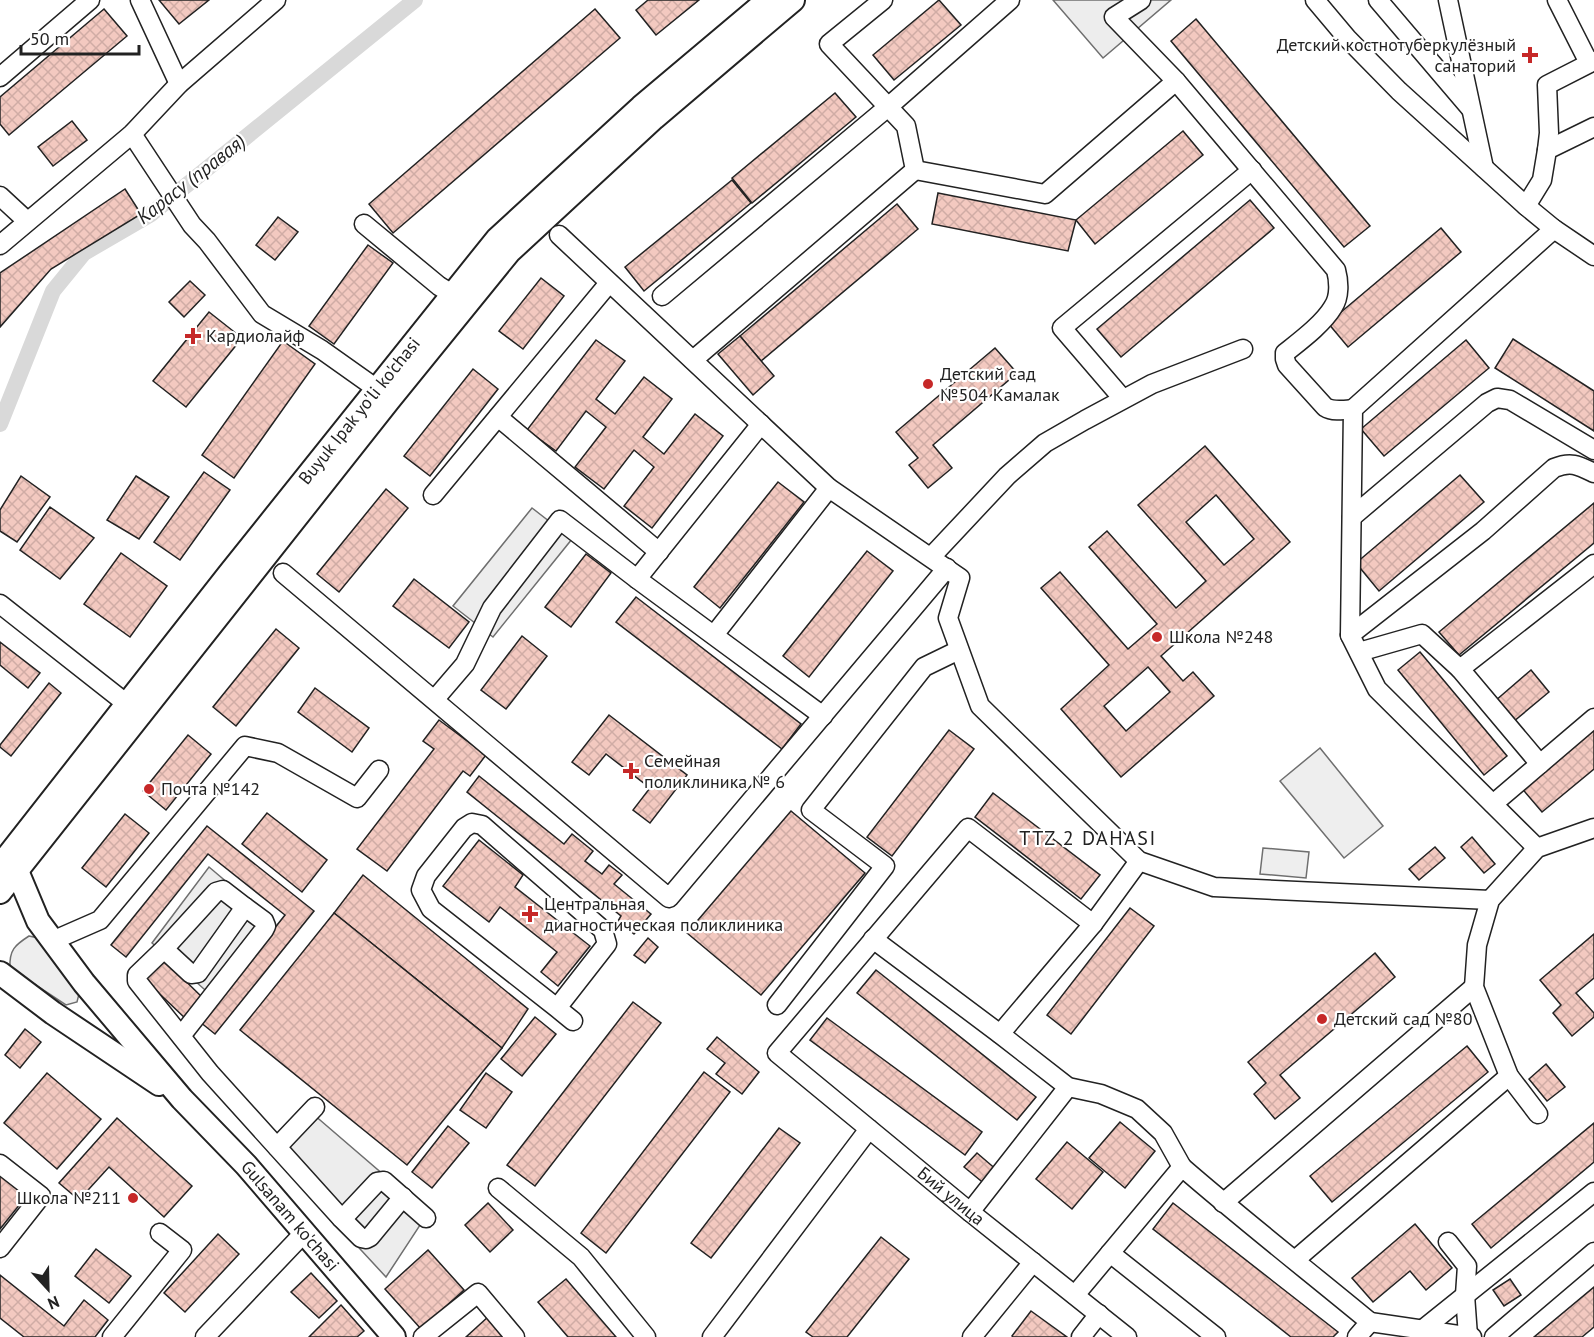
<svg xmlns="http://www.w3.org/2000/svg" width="1594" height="1337" viewBox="0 0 1594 1337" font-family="'PT Sans',sans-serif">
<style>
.green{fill:#eee;stroke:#6f6f6f;stroke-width:1.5}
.parking{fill:#ededed;stroke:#6f6f6f;stroke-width:1.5}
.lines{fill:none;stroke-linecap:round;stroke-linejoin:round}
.canal{stroke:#d9d9d9;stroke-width:16}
.building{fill:url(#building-cross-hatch);stroke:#222;stroke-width:1.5;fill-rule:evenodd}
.minor-casing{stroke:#222;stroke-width:21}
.major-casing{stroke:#222;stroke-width:26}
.minor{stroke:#fff;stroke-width:18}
.major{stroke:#fff;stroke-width:22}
.poi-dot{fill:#c62828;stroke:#fff;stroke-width:2}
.labels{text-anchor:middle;stroke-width:4.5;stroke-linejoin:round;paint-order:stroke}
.poi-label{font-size:18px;fill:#222;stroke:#fff;text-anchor:start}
.street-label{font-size:18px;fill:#222;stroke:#fff}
.water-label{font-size:20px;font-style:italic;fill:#222;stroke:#fff}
.neighbourhood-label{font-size:20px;letter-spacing:1.5px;fill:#222;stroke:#fff}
</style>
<defs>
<pattern id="building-cross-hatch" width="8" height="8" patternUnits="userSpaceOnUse" patternTransform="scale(1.5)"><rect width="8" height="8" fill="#f3c9c0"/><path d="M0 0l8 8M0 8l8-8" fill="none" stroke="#d0aca5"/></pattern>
</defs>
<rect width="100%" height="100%" fill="#fff"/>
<g class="green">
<polygon points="1320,748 1383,826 1344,858 1280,781"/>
<polygon points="1263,848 1309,852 1306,878 1260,874"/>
<path d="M29 936 38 938 79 994 77 1002 66 1005 10 968C9 950 15 945 29 936Z"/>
</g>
<g class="parking">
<polygon points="1053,0 1171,0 1103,58"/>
<polygon points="532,508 572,539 493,637 453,606"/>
<polygon points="209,867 273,921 213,997 152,943"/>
<polygon points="313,1114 428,1213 386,1277 274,1156"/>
</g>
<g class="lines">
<polyline class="canal" points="0,424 53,291 84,253 151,214 415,0"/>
</g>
<g class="building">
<polygon points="159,0 209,0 179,24"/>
<polygon points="648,0 699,0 656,35 636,10"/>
<polygon points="939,0 961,25 894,80 873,55"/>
<polygon points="104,9 127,36 9,135 0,124 0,97"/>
<polygon points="595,9 620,38 393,233 369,204"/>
<polygon points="1196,19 1370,226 1344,247 1171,41"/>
<polygon points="835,93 856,117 752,203 732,178"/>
<polygon points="72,121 87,140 53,166 38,147"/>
<polygon points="1183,131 1203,155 1095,244 1076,220"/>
<polygon points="732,180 751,203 644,291 625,267"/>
<polygon points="125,189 141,214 51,269 0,327 0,273"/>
<polygon points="938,193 1076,220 1068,251 932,224"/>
<polygon points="1250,200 1274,228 1121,357 1097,329"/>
<polygon points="897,204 918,229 761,361 740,336"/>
<polygon points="278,217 298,232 275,260 256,245"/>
<polygon points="1441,228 1461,252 1348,347 1328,323"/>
<polygon points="368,245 393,263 334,344 309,326"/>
<polygon points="541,278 564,296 523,349 499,331"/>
<polygon points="190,281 205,295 184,317 169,302"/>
<polygon points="209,312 242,338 186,407 153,381"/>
<polygon points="740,336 774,376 753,395 718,354"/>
<polygon points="1513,339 1594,391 1594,431 1495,368"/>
<polygon points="596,340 625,361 596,399 615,414 644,377 672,399 643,437 664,454 695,414 723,436 652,528 624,506 654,467 634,450 604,489 575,467 606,427 586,411 556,451 527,430"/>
<polygon points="1466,340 1489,368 1384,456 1361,429"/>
<polygon points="283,341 315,364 234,478 202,455"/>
<polygon points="995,348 1017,373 933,445 952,468 928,488 909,465 918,458 896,432"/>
<polygon points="473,369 498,389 430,476 404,456"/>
<path d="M1205 446 1290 542 1161 656 1183 681 1193 672 1214 696 1121 777 1061 709 1109 665 1041 588 1060 572 1128 649 1157 624 1089 547 1107 531 1176 608 1206 581 1138 505ZM1216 495 1254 539 1224 565 1186 522ZM1148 667 1170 692 1126 731 1104 706Z"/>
<polygon points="204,472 230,490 180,560 154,542"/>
<polygon points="1460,475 1484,502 1379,591 1356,563"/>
<polygon points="21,476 50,497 17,542 0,531 0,510"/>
<polygon points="136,476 169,497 139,539 107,520"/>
<polygon points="778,482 804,502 720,608 694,587"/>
<polygon points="386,489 408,508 339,592 317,574"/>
<polygon points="1594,503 1594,543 1459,655 1439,632"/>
<polygon points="50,507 94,538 60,579 20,550"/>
<polygon points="867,551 893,571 809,677 783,656"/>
<polygon points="121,553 167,586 130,637 84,604"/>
<polygon points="586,554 611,573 571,627 545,607"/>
<polygon points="414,579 469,622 449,648 393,606"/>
<polygon points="636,597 801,724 782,749 616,622"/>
<polygon points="276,629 299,648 236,726 213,707"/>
<polygon points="522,636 547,656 506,709 481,690"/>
<polygon points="0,642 40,673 28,688 0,665"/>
<polygon points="1420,652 1507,756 1484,775 1398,670"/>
<polygon points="1531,670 1549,692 1513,722 1495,701"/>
<polygon points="49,683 61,693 11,756 0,747 0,745"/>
<polygon points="315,688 369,728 352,752 298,712"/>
<polygon points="609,715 687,775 650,823 633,810 650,788 606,754 589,775 572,762"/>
<polygon points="439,720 486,755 470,776 463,771 387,871 357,849 434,749 423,741"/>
<polygon points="1594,723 1594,769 1542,812 1519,785"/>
<polygon points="949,730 974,749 892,856 867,837"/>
<polygon points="188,735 211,754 166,810 143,791"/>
<polygon points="479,776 564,844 572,834 593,851 585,861 602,874 609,865 622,875 614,884 651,914 634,934 618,921 621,916 467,792"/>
<polygon points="993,793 1100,875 1081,899 975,817"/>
<polygon points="791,811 865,873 761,995 687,933"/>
<polygon points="267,813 327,860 302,892 242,844"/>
<polygon points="125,814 149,833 106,887 82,868"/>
<polygon points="207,826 314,911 215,1034 200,1022 285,915 208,854 126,957 111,945"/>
<polygon points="1472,837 1495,864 1484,873 1461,847"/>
<polygon points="479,840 523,875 515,887 590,946 558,986 541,972 557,952 500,907 489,922 443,886"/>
<polygon points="1435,847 1445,858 1419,880 1409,869"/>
<polygon points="363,875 528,1009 502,1048 334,913"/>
<polygon points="1130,908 1154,926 1071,1034 1047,1015"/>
<polygon points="334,913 502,1048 407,1165 240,1030"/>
<polygon points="1594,934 1594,978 1576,993 1594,1013 1594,1017 1572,1036 1553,1013 1561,1005 1540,980"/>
<polygon points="648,938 658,947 645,963 634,955"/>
<polygon points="1375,953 1395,977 1280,1075 1300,1098 1275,1119 1254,1094 1266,1083 1248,1062"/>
<polygon points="161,957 206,1001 187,1020 142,977"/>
<polygon points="876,970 1036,1097 1017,1120 857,993"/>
<polygon points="633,1002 661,1023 535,1186 507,1165"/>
<polygon points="535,1017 556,1034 522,1076 501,1059"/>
<polygon points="827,1018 982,1132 965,1155 810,1040"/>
<polygon points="25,1029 41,1042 20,1068 5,1055"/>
<polygon points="717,1037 759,1072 742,1094 716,1074 725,1063 707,1049"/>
<polygon points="1467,1046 1488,1072 1332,1202 1310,1176"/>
<polygon points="1546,1064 1565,1087 1547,1101 1529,1079"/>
<polygon points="704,1072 730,1092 606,1253 581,1233"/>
<polygon points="47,1073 101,1119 57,1169 4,1123"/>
<polygon points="486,1073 512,1092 486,1128 460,1110"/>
<polygon points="117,1118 192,1186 164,1217 109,1167 79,1200 59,1183"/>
<polygon points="1120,1122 1155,1151 1125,1188 1089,1158"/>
<polygon points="1594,1123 1594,1162 1491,1248 1472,1224"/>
<polygon points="448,1126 469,1143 432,1188 412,1172"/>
<polygon points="779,1128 800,1143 711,1258 691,1243"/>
<polygon points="1067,1142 1103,1172 1072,1209 1036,1179"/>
<polygon points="977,1153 998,1171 986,1185 964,1167"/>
<polygon points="0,1175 29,1193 0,1229"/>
<polygon points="488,1203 513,1230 490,1252 465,1225"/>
<polygon points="1173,1203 1338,1332 1333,1337 1291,1337 1153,1229"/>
<polygon points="1415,1224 1452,1268 1426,1290 1410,1271 1373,1302 1352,1278"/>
<polygon points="218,1234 239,1254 185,1312 164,1293"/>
<polygon points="881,1237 909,1259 847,1337 813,1337 806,1332"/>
<polygon points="96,1249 131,1276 109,1303 75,1276"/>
<polygon points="428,1250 464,1290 421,1329 385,1289"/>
<polygon points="311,1273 337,1301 319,1318 291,1292"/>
<polygon points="0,1275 64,1326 84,1300 108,1320 95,1337 24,1337 0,1318"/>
<polygon points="566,1279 616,1337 568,1337 538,1302"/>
<polygon points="1510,1279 1521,1295 1504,1306 1493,1290"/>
<polygon points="1594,1287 1594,1327 1582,1337 1534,1337"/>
<polygon points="341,1305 364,1331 357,1337 309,1337"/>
<polygon points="1031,1311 1067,1337 1013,1337 1012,1336"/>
<polygon points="489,1316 509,1337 466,1337"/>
</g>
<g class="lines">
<g class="minor-casing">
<g id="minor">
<polyline points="140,0 179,84"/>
<path d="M1141 0 1114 17 1176 81 1336 270C1339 281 1340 297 1333 307 1323 324 1300 341 1285 353V359L1287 365 1325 407C1333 412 1344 410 1353 409"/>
<polyline points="1315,0 1347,38 1399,91 1526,206 1554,229 1594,256"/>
<polyline points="1378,0 1470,108"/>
<polyline points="1448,0 1484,168"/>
<polyline points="1557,0 1589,63"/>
<polyline points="0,77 90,0"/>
<polyline points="132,134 192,225 207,241 262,314 322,350 377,389"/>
<polyline points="1547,150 1549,133 1547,85 1594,61"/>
<polyline points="915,170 1045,194 1176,81"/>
<polyline points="0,196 27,221"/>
<polyline points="1526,206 1542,180 1547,150 1594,127"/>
<polyline points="364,224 439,286 452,294"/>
<polyline points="559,235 829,488 960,578 948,618 980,706 1139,861 1214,887 1490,900"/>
<polyline points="0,245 132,134 179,84 276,0"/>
<polyline points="662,296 888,107 1010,0"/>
<polyline points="693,360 915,170 906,126 829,44 883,0"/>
<polyline points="1123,399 1062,328 1252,170"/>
<polyline points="498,417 659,552"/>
<polyline points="433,495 609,283"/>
<polyline points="1352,517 1487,403 1497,398 1510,400 1594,450"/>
<polyline points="931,557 1007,476 1045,443 1085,420 1152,384 1243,349"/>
<polyline points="283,573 669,898 947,568"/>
<polyline points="637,579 761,424"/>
<polyline points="0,604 127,704"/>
<polyline points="714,635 829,488"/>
<path d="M1350 635 1483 531 1554 468C1571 461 1578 465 1594 473"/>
<polyline points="1359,652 1422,634 1460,669 1594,564"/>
<polyline points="1460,669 1540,764"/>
<polyline points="435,699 465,664 492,608 560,520 637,579 823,716"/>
<polyline points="1493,804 1594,718"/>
<polyline points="1537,848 1377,689 1350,635 1353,409 1554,229"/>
<path id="s1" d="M1093 924 968 828 777 1053 970 1212 1127 1337"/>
<polyline points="873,939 1000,1034 1068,1087 1101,1094 1137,1109 1163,1133 1182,1167"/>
<polyline points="52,941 100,920 245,746 278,753 357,798 379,770"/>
<polyline points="164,949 191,974 198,973 245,907 223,890 216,892 164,949 137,975 137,981 210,1073 341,1218 346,1215 377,1182 384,1181 426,1218"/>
<polyline points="777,1005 885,866 811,810 924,667 959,650"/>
<polyline points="557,1008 607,944 603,930 482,825 472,823 464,828 426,876 421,890 431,909 557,1008 573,1021"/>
<polyline points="1000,1034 1093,924 1139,861"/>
<polyline points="181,1036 264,930 266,926 264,921 245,907"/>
<polyline points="1538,1114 1509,1076 1474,987 1477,945 1490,900 1537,848 1594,828"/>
<polyline points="277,1147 315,1107"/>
<polyline points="0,1164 41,1196 0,1248"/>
<polyline points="498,1188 581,1257 646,1337"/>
<polyline points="1223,1203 1474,987"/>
<polyline points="970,1212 1068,1087"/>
<polyline points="341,1218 361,1238 366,1239 370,1237 403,1197"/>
<polyline points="1448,1242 1467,1266 1465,1295 1468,1336"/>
<polyline points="1110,1253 1216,1337"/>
<polyline points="1295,1260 1509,1076"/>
<path d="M1075 1295 1182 1167C1243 1220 1307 1270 1370 1322L1357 1337"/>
<polyline points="1370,1322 1472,1337"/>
<polyline points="1422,1330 1594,1192"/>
<polyline points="112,1337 182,1250 160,1233"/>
<polyline points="205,1337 304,1233"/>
<polyline points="423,1337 478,1293 515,1337"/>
<polyline points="712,1337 869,1129"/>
<polyline points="972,1337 1033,1262"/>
<polyline points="1081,1337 1099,1314"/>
<polyline points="1494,1337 1594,1252"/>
</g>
</g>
<g class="major-casing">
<g id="major">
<path id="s2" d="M8 864 17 871 38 921 84 983 182 1099 246 1165 394 1337"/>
<path id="s3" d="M0 866 229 574 497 239 641 107 768 0"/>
<polyline points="0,892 389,400 509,252 654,118 793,0"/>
<polyline points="0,973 53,1013 159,1084"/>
</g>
</g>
<use href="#minor" class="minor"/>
<use href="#major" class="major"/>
</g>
<g class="poi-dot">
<path d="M1527 46h6v6h6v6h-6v6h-6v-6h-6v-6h6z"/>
<path d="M190 327h6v6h6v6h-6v6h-6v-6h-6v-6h6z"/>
<circle cx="928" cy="384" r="6"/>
<circle cx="1157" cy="637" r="6"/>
<path d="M628 762h6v6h6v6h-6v6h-6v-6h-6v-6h6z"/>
<circle cx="149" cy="789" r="6"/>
<path d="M527 905h6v6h6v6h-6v6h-6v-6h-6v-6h6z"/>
<circle cx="1322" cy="1019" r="6"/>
<circle cx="133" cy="1198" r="6"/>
</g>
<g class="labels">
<g class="poi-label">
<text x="1516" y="51" text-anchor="end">Детский костнотуберкулёзный<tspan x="1516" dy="21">санаторий</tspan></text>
<text x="206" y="342">Кардиолайф</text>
<text x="940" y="380">Детский сад<tspan x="940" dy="21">№504 Камалак</tspan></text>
<text x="1169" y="643">Школа №248</text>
<text x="644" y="767">Семейная<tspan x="644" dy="21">поликлиника № 6</tspan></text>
<text x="161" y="795">Почта №142</text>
<text x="544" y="910">Центральная<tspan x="544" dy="21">диагностическая поликлиника</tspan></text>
<text x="1334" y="1025">Детский сад №80</text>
<text x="121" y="1204" text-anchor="end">Школа №211</text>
</g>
<g class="street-label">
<text dy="6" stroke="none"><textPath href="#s3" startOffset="580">Buyuk Ipak yo'li ko'chasi</textPath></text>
<text dy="6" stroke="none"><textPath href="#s1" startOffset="678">Бий улица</textPath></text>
<text dy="6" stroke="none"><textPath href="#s2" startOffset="454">Gulsanam ko'chasi</textPath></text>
</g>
<g class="water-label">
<text transform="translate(191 179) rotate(-38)" y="7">Карасу (правая)</text>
</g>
<g class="neighbourhood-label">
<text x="1088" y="845">TTZ 2 DAHASI</text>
</g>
</g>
<g transform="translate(48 1289) rotate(158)" stroke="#ffffff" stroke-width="4.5" paint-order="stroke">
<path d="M0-4.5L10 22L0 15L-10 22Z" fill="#222222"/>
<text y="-9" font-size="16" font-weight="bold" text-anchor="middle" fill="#222222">N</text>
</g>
<path d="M21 45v9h118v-9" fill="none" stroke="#222222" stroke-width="3"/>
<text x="30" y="45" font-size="18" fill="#222222" stroke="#ffffff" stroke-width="4.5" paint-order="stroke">50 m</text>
</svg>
